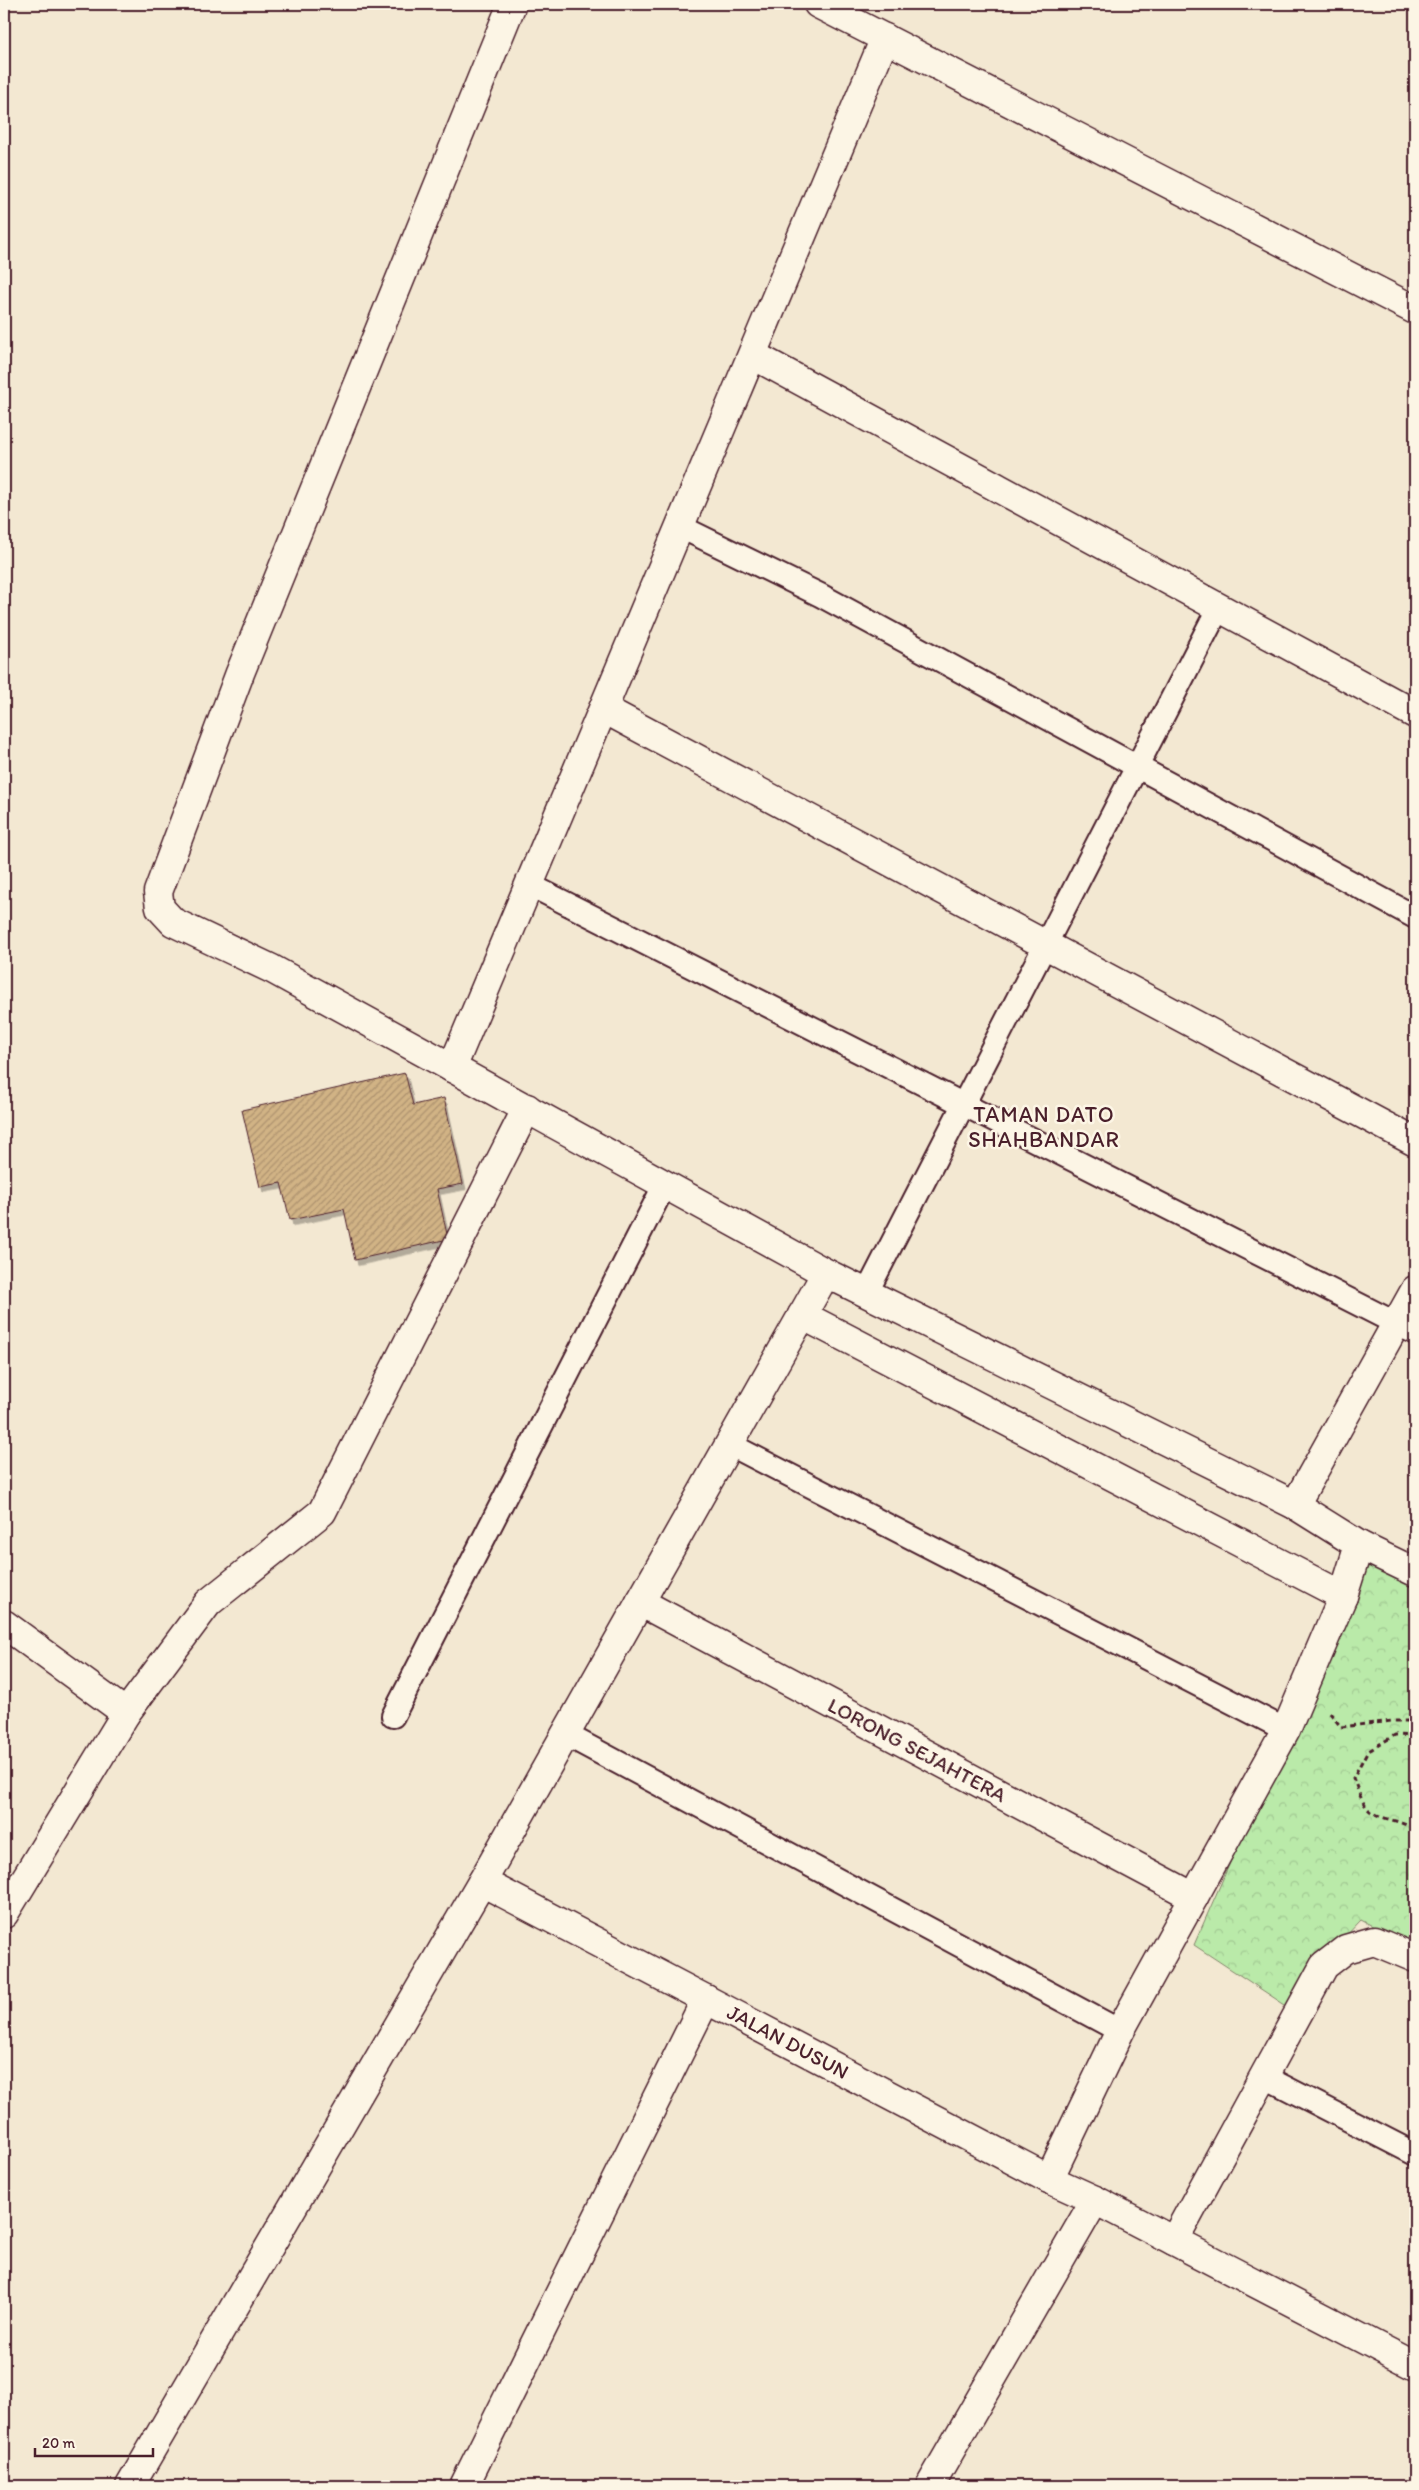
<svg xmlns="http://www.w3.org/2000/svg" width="1419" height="2490" viewBox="0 0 1419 2490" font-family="Itim,sans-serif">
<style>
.park{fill:url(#park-crowns);stroke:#82846a}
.building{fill:url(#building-hatch);stroke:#4a1f2b;filter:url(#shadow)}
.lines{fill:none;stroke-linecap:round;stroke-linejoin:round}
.lane-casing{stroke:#4a1f2b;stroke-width:26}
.street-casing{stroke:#4a1f2b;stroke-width:31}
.path{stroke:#4a1f2b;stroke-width:3;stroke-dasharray:5 4;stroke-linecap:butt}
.lane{stroke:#fcf5e5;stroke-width:22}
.street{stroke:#fcf5e5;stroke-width:28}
.labels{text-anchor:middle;stroke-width:5;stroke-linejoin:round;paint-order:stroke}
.street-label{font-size:21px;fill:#4a1f2b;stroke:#fcf5e5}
.neighbourhood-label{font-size:22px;letter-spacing:1px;fill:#4a1f2b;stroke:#fcf5e5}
</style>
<defs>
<pattern id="park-crowns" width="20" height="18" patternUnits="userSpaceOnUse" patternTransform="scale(1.25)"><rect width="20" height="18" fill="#baeaa9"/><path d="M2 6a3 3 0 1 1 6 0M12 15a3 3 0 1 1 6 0" fill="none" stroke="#a1c892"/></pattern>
<pattern id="building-hatch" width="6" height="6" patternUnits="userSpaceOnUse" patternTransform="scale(1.25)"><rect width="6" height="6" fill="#d1b385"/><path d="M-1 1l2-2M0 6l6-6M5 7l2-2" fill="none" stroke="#ac916d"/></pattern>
<filter id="shadow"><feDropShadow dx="3" dy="5.5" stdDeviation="0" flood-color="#0004"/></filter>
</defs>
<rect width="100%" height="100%" fill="#f3e8d2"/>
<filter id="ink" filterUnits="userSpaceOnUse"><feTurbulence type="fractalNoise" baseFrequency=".02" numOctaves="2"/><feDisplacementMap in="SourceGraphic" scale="10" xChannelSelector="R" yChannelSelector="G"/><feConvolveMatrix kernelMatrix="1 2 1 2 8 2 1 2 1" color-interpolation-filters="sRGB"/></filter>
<g filter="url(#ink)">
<polygon class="park" points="1365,1554 1415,1584 1415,1948 1361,1920 1323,1960 1294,2011 1194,1945"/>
<polygon class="building" points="405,1073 413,1105 444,1098 463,1184 437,1189 448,1239 355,1260 344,1209 290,1220 281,1183 260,1187 242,1110"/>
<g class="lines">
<g class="lane-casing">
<g id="lane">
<polyline points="681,527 820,595 1415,917"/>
<polyline points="530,885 1415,1333"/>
<polyline points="867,1292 1219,607"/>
<polyline points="729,1444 1286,1730"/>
<polyline points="393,1716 665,1184"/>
<polyline points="565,1734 1120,2031"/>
<polyline points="1265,2077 1415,2154"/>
</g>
</g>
<g class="street-casing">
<g id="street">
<polyline points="512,4 240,673 158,892 160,908 173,922 272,969 826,1273 1295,1505 1359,1545 1415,1572"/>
<polyline points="818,4 1415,310"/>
<polyline points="753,355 1415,714"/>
<polyline points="604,709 1415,1142"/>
<polyline points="452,1068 885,38"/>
<polyline points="802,1315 1343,1596"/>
<polyline points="1295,1505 1415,1290"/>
<polyline points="640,1602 1194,1897"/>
<polyline points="4,1624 126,1713"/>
<polyline points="482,1882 1049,2179 1095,2200 1415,2366"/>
<polyline points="4,1914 126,1713 208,1603 322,1512 527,1108"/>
<polyline points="1049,2179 1120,2031 1286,1730 1343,1596 1359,1545"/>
<polyline points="1174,2241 1324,1966 1346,1949 1374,1941 1415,1958"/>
<polyline points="130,2486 482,1882 826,1273"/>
<polyline points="464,2486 706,1999"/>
<polyline points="930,2486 1095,2200"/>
</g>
</g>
<g class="path">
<polyline points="1330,1713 1341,1727 1392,1721 1415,1721"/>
<path d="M1415 1736 1395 1735 1367 1752 1353 1778C1357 1787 1362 1804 1369 1810 1382 1821 1403 1819 1415 1831"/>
</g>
<use href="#lane" class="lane"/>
<use href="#street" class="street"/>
</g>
</g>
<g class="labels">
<g class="street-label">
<text transform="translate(917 1750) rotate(28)" y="7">LORONG SEJAHTERA</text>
<text transform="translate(788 2042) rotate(28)" y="7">JALAN DUSUN</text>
</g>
<g class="neighbourhood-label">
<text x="1044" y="1122">TAMAN DATO<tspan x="1044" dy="25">SHAHBANDAR</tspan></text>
</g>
</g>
<rect width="1419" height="2490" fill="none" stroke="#fcf5e5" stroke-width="20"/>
<rect x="10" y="10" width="1399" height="2470" fill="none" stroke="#4a1f2b" stroke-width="2" filter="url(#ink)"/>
<path d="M35 2448v8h118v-8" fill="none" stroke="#4a1f2b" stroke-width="2.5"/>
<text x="42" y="2448" font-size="15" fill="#4a1f2b" stroke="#fcf5e5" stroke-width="4" paint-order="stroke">20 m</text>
</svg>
